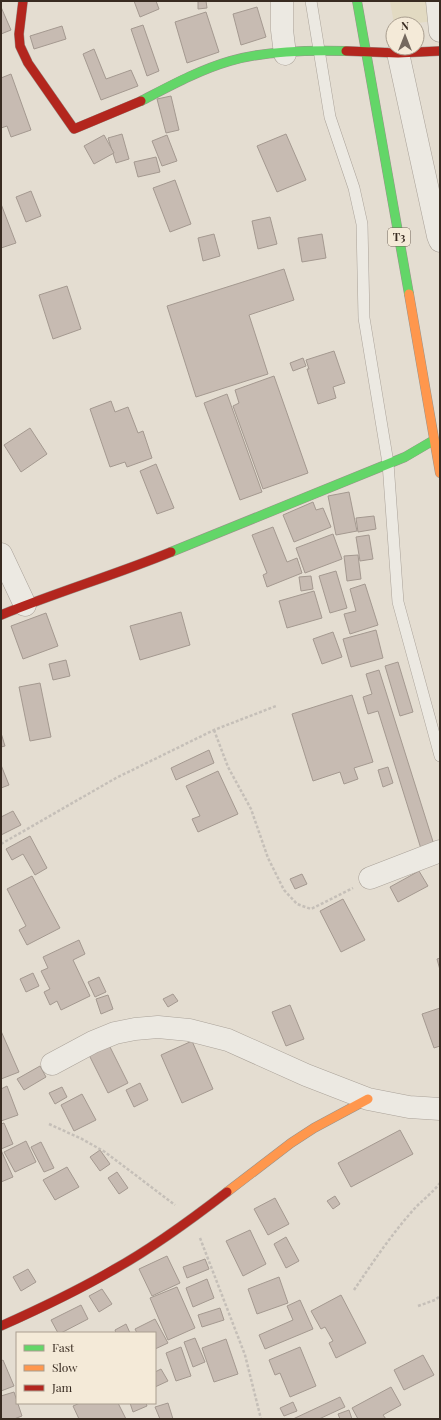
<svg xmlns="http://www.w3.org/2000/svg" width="441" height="1420" viewBox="0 0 441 1420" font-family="'Playfair Display',serif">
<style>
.farmland{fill:#e2dac2}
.building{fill:#c7bbb2;stroke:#a49990}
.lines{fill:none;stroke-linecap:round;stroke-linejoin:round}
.lane-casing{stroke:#aaa299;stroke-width:12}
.street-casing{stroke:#aaa299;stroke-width:23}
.fast-casing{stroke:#99928a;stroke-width:10}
.slow-casing{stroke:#99928a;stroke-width:10}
.jam-casing{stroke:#99928a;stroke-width:10}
.path{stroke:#c5bfb8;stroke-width:2.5;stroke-dasharray:3 2;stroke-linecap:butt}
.lane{stroke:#ece9e2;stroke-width:11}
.street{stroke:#ece9e2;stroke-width:22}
.fast{stroke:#63d668;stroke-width:9}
.slow{stroke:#ff974d;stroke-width:9}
.jam{stroke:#b3261e;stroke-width:9}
.labels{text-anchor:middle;stroke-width:3;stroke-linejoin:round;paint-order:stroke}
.shield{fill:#f4ead8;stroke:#706458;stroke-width:1}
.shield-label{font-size:11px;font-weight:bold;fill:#382b21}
</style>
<rect width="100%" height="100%" fill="#e4ddd1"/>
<polygon class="farmland" points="390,1 440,1 440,20 411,24 394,24"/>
<g class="building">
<polygon points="134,1 156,1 159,9 140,17"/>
<polygon points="198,1 206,1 207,8 198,9"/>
<polygon points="1,7 11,30 1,34"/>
<polygon points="257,7 266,37 241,45 233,14"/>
<polygon points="206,12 219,52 187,63 175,22"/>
<polygon points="143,25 159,71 147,76 131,29"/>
<polygon points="62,26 66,39 34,49 30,36"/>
<polygon points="94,49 106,79 131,70 138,86 101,100 83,54"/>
<polygon points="11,74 31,130 11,137 7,126 1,128 1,78"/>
<polygon points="171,96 179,130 166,133 157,99"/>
<polygon points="122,134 129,159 116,163 108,138"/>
<polygon points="286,134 306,180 277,192 257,146"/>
<polygon points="104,135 114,153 94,164 84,146"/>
<polygon points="167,135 177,161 162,166 152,141"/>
<polygon points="156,157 160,172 138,177 134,162"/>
<polygon points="175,180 191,224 170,232 153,188"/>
<polygon points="31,191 41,216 26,222 16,197"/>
<polygon points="1,204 16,243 1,248"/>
<polygon points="270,217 277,244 258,249 252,221"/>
<polygon points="214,234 220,256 203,261 198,238"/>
<polygon points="322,234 326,258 302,262 298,238"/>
<polygon points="284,269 294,300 249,315 268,374 196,397 167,306"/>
<polygon points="67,286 81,329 53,339 39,295"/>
<polygon points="334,351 345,383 333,387 336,398 318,404 307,369 309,369 306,360"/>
<polygon points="303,358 306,366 293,371 290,363"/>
<polygon points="274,376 308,473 263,489 233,406 239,403 235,390"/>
<polygon points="227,394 262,492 240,500 204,403"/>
<polygon points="111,401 115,412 128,407 138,433 143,431 152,458 127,467 125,462 110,467 90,409"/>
<polygon points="30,428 47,454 21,472 4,445"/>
<polygon points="156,464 174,508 157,514 140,471"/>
<polygon points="349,492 357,531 336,535 328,496"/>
<polygon points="313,502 316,510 323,508 331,527 294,542 283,515"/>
<polygon points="374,516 376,529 358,532 356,518"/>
<polygon points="273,527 287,562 297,558 302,573 267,587 263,575 267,573 252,535"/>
<polygon points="333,534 342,559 305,573 296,548"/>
<polygon points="369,535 373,559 360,561 356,537"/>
<polygon points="358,555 361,579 347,581 344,556"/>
<polygon points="336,571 347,608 330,613 319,576"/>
<polygon points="311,576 313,589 301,591 299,577"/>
<polygon points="365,584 378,625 350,634 344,614 356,611 350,589"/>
<polygon points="314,591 322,618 287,628 279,601"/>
<polygon points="181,612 190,645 140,660 130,626"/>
<polygon points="46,613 58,646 23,659 11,626"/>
<polygon points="376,630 383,658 351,667 343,639"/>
<polygon points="333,632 342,657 322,664 313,639"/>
<polygon points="66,660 70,676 53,680 49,664"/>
<polygon points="398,662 413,712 400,716 385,666"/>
<polygon points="379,670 435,848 422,852 378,711 368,714 363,697 372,694 366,674"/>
<polygon points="40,683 51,737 30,741 19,687"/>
<polygon points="352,695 373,762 354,768 358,779 344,784 340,772 313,781 292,714"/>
<polygon points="1,733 5,746 1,747"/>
<polygon points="209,750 214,763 176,780 171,768"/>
<polygon points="1,765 9,785 1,788"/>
<polygon points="388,767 393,783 383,787 378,770"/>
<polygon points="218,771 238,814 198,832 192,819 200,816 186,786"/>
<polygon points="13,811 21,825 1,835 1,817"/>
<polygon points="30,836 47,868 35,875 23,854 12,860 6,849"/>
<polygon points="419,871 428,886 398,902 390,887"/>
<polygon points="302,874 307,884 295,889 290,879"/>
<polygon points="32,876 60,928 27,945 19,930 26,926 7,889"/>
<polygon points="343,899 365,940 341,952 320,911"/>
<polygon points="79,940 85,954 73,960 90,996 61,1010 57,1001 50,1005 44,992 50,989 41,971 48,968 43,957"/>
<polygon points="440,958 440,970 437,959"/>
<polygon points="33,973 39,986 26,992 20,979"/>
<polygon points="99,977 106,992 95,997 88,982"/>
<polygon points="173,994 178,1001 168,1007 163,999"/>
<polygon points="108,995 113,1009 101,1014 96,999"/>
<polygon points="290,1005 304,1039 286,1046 272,1012"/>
<polygon points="440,1008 440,1046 434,1048 422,1014"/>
<polygon points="1,1031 19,1072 1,1079"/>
<polygon points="192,1041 213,1089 182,1103 161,1055"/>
<polygon points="108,1043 128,1083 108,1093 88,1053"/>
<polygon points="40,1066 46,1077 24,1090 17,1079"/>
<polygon points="140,1083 148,1100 134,1107 126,1090"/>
<polygon points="7,1086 18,1115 1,1121 1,1089"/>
<polygon points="62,1087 67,1097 55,1104 49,1093"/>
<polygon points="82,1094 96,1120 74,1131 61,1105"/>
<polygon points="4,1123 13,1144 1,1149 1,1124"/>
<polygon points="400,1130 413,1154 351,1187 338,1163"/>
<polygon points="26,1141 36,1162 15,1172 4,1152"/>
<polygon points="41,1142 54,1168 44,1172 31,1147"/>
<polygon points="1,1150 13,1177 1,1182"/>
<polygon points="100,1150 110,1164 100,1171 90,1157"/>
<polygon points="67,1167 79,1187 55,1200 43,1180"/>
<polygon points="117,1172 128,1188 119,1194 108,1178"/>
<polygon points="335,1196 340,1204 333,1209 327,1201"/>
<polygon points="275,1198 289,1224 268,1235 254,1209"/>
<polygon points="250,1230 266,1264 243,1276 226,1241"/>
<polygon points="286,1237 299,1261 286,1268 274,1244"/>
<polygon points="167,1256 180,1283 152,1296 139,1269"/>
<polygon points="205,1259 209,1269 187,1278 183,1267"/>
<polygon points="28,1269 36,1282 21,1291 13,1277"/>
<polygon points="279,1277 288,1303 257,1314 248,1289"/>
<polygon points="207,1279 214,1298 193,1307 186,1288"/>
<polygon points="177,1287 195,1328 168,1340 150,1298"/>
<polygon points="102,1289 112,1304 99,1312 89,1296"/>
<polygon points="341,1295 366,1343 336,1358 329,1343 333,1341 325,1327 321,1329 311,1311"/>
<polygon points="300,1300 313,1329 265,1349 259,1335 293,1320 287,1306"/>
<polygon points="81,1305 88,1319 61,1333 58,1333 51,1320"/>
<polygon points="220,1308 224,1320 202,1327 198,1315"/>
<polygon points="155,1319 168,1343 155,1349 155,1333 137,1333 135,1329"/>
<polygon points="126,1324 130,1333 116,1333 115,1330"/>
<polygon points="195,1338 205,1362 193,1367 184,1342"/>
<polygon points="226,1339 238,1374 214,1382 202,1348"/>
<polygon points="181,1347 191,1376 176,1381 166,1353"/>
<polygon points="300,1347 316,1386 290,1397 280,1373 275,1375 269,1360"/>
<polygon points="423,1355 434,1375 404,1390 394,1370"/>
<polygon points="3,1360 14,1386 1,1391 1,1361"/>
<polygon points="161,1369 168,1381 155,1387 155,1372"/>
<polygon points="391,1387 401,1405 383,1415 386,1419 358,1419 352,1408"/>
<polygon points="14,1392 22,1416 14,1419 1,1419 1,1396"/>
<polygon points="340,1397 345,1407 319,1419 293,1419"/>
<polygon points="293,1402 297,1411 284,1416 280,1408"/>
<polygon points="80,1403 118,1403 126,1419 79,1419 73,1406"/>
<polygon points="130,1403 146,1403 147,1406 133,1412"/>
<polygon points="168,1403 173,1419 160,1419 155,1407"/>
<polygon points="349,1410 352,1419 340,1419 338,1414"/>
</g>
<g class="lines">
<g class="lane-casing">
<polyline id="lane" points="311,1 330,117 354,188 362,224 364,318 388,463 398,602 440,756"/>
</g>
<g class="street-casing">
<g id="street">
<polyline points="282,1 282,30 285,54"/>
<polyline points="437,1 440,31"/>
<polyline points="398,53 438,236 440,241"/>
<polyline points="1,554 25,605"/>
<polyline points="370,878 440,851"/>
<polyline points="52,1064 93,1042 115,1033 135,1029 158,1027 189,1030 228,1040 306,1075 368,1099 409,1107 440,1109"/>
</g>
</g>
<g class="fast-casing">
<g id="fast">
<polyline points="357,1 409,294"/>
<path d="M141 101C170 86 199 70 230 61 264 51 310 50 346 51"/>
<polyline points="171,552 405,457 434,440"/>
</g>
</g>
<g class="slow-casing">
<g id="slow">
<polyline points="409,294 440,473"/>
<polyline points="227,1192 291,1143 314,1128 368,1099"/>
</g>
</g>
<g class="jam-casing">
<g id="jam">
<polyline points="23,1 19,34 20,46 28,63 74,129 141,101"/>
<polyline points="346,51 398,53 440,51"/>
<path d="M1 615C57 592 115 575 171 552"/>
<path d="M1 1326C39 1309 77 1291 113 1270 151 1249 192 1219 227 1192"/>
</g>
</g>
<g class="path">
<polyline points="214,730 228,767 251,809 268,858 284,890 297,904 311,909 353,888"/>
<polyline points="1,844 116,778 214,730 276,706"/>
<polyline points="49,1124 82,1139 105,1152 175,1205"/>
<polyline points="200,1238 245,1355 261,1419"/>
<path d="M354 1290C373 1262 393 1232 416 1207 424 1199 433 1192 440 1183"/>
<polyline points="418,1306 435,1300 440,1296"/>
</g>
<use href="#lane" class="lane"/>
<use href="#street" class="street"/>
<use href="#fast" class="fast"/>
<use href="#slow" class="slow"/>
<use href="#jam" class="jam"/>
</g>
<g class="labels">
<rect class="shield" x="388" y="228" width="22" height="18" rx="3"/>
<g class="shield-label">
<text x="399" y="241">T3</text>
</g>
</g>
<rect width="441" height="1420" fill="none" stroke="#382b21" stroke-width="4"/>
<rect x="16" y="1332" width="140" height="72" fill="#f4ead8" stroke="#a99e8f"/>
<rect x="24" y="1345" width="20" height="6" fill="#63d668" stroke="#a99e8f"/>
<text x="52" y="1352" font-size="12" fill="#382b21">Fast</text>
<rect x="24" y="1365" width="20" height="6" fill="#ff974d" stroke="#a99e8f"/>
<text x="52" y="1372" font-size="12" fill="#382b21">Slow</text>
<rect x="24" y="1385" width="20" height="6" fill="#b3261e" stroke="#a99e8f"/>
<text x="52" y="1392" font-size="12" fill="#382b21">Jam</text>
<g transform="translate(405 36)"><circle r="19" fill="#f4ead8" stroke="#a99e8f"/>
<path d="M0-3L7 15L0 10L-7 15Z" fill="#74695f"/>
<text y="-6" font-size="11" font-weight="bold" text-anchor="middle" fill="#382b21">N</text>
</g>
</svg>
